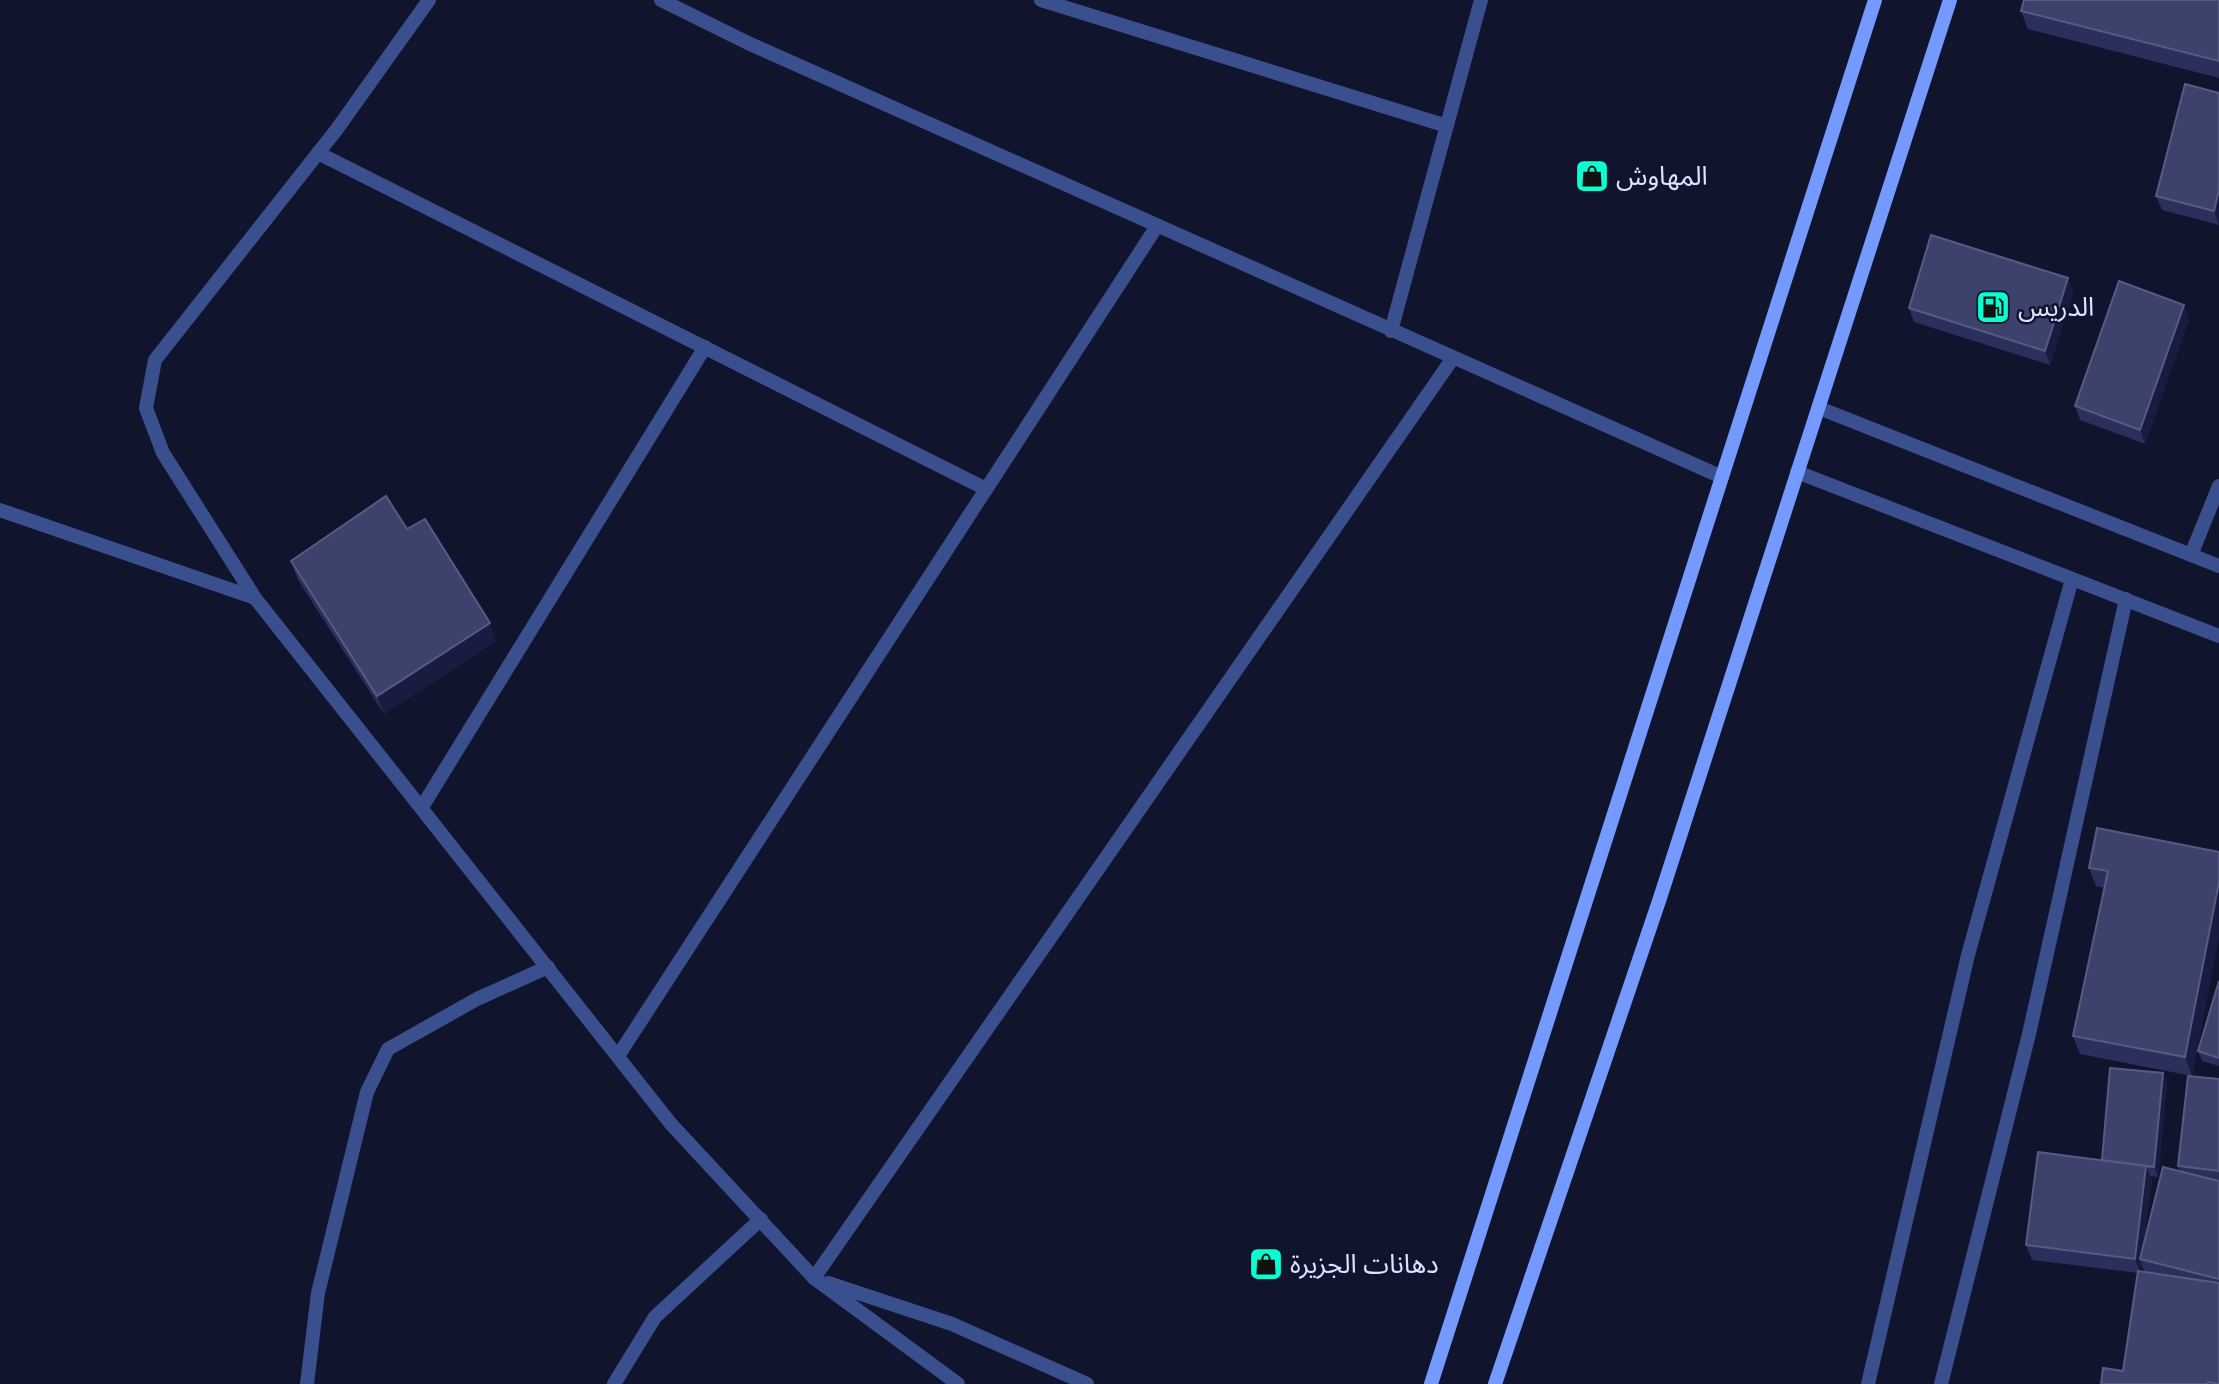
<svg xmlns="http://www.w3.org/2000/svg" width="2219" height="1384" viewBox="0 0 2219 1384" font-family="Mulish,'Noto Sans Arabic',sans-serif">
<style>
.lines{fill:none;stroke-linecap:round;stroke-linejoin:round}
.minor{stroke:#3a508e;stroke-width:14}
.secondary{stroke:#7499ff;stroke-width:14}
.wall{fill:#2a2f5b;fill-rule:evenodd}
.shaded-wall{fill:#181c41}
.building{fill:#3d426d;stroke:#565b84;stroke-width:2}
.labels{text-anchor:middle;stroke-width:5;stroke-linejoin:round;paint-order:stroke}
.poi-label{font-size:26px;fill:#dde3ff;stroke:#11142d;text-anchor:start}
</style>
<rect width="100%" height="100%" fill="#11142d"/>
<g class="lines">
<g class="minor">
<polyline points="429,0 337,129 155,360 146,408 163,453 255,598 671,1124 814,1278 958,1384"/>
<polyline points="661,0 748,43 1722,477"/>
<polyline points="1041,0 1447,126"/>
<polyline points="318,153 986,489"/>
<polyline points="1391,331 1481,0"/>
<polyline points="1819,408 2219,566"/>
<polyline points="1797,472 2219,636"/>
<polyline points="0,510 255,598"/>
<polyline points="2191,555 2219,486"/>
<polyline points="422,807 705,347"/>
<polyline points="618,1056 1157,226"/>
<polyline points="814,1278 1453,358"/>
<polyline points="828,1283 952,1324 1087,1384"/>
<polyline points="307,1384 318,1293 367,1092 388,1049 477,999 548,967"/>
<polyline points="614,1384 655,1317 761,1219"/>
<polyline points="1868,1384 1968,955 2072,579"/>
<polyline points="1941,1384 2029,1034 2126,599"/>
</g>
<g class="secondary">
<polyline points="1431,1384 1875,0"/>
<polyline points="1495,1384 1660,898 1950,0"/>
</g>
</g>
<g class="wall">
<polygon points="2219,0 2219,78 2028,29 2021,11"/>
<polygon points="2185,84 2219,225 2162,210 2156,196"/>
<polygon points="2068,278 2073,292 2050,365 1914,322 1909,308"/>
<polygon points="2189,319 2145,444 2080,420 2075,406"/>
<polygon points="407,529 496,641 384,714 298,580 291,561"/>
<polygon points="2219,852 2219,935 2192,1076 2080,1054 2073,1036 2105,888 2096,886 2089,868"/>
<polygon points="2219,981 2219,1066 2202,1061 2198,1051"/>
<path d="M2163 1073 2167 1083 2158 1177 2150 1176 2152 1180 2143 1246 2180 1171 2178 1166 2219 1079V1384H2101L2123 1371 2138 1273 2032 1260 2026 1245 2102 1160ZM2141 1263 2144 1271H2140Z"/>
</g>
<g class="shaded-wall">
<polygon points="2219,190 2219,225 2214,211"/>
<polygon points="2068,278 2073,292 2050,365 2045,351"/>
<polygon points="2184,305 2189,319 2145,444 2140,430"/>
<polygon points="490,623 496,641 384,714 377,696"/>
<polygon points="2219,882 2219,935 2192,1076 2185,1057"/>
<polygon points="2163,1073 2167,1083 2158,1177 2154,1167"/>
<polygon points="2146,1166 2152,1180 2141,1260 2140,1259 2141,1263 2140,1274 2135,1259"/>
</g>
<g class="building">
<polygon points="2024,0 2219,0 2219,61 2021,11"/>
<polygon points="2185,84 2219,93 2219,190 2214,211 2156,196"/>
<polygon points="1931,235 2068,278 2045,351 1909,308"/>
<polygon points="2119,281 2184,305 2140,430 2075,406"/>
<polygon points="386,496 407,529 425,519 490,623 377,696 291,561"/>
<polygon points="2097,828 2219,852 2219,882 2185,1057 2073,1036 2108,871 2089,868"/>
<polygon points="2219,981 2219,1058 2198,1051"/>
<polygon points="2110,1068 2163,1073 2154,1167 2102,1160"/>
<polygon points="2188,1076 2219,1079 2219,1171 2178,1166"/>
<polygon points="2038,1152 2146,1166 2135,1259 2026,1245"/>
<polygon points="2163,1167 2219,1181 2219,1279 2140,1259"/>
<polygon points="2138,1271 2219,1283 2219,1384 2208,1382 2208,1384 2101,1384 2103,1368 2123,1371"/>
</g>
<defs>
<g id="shop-square" transform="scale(1.75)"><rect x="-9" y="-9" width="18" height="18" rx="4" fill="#09ffcf" stroke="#11142d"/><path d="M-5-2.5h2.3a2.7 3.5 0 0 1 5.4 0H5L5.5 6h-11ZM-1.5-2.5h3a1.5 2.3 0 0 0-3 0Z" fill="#111"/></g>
<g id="fuel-square" transform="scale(1.75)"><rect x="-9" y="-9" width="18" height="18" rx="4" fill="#09ffcf" stroke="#11142d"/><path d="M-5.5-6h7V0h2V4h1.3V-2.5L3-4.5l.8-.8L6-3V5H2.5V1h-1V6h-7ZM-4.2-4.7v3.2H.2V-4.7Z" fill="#111"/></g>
</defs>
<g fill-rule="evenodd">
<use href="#shop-square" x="1592" y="176"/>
<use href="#fuel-square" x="1993" y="307"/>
<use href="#shop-square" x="1266" y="1264"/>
</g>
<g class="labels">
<g class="poi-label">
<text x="1616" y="185">المهاوش</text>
<text x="2018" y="316">الدريس</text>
<text x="1290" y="1273">دهانات الجزيرة</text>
</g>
</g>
</svg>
